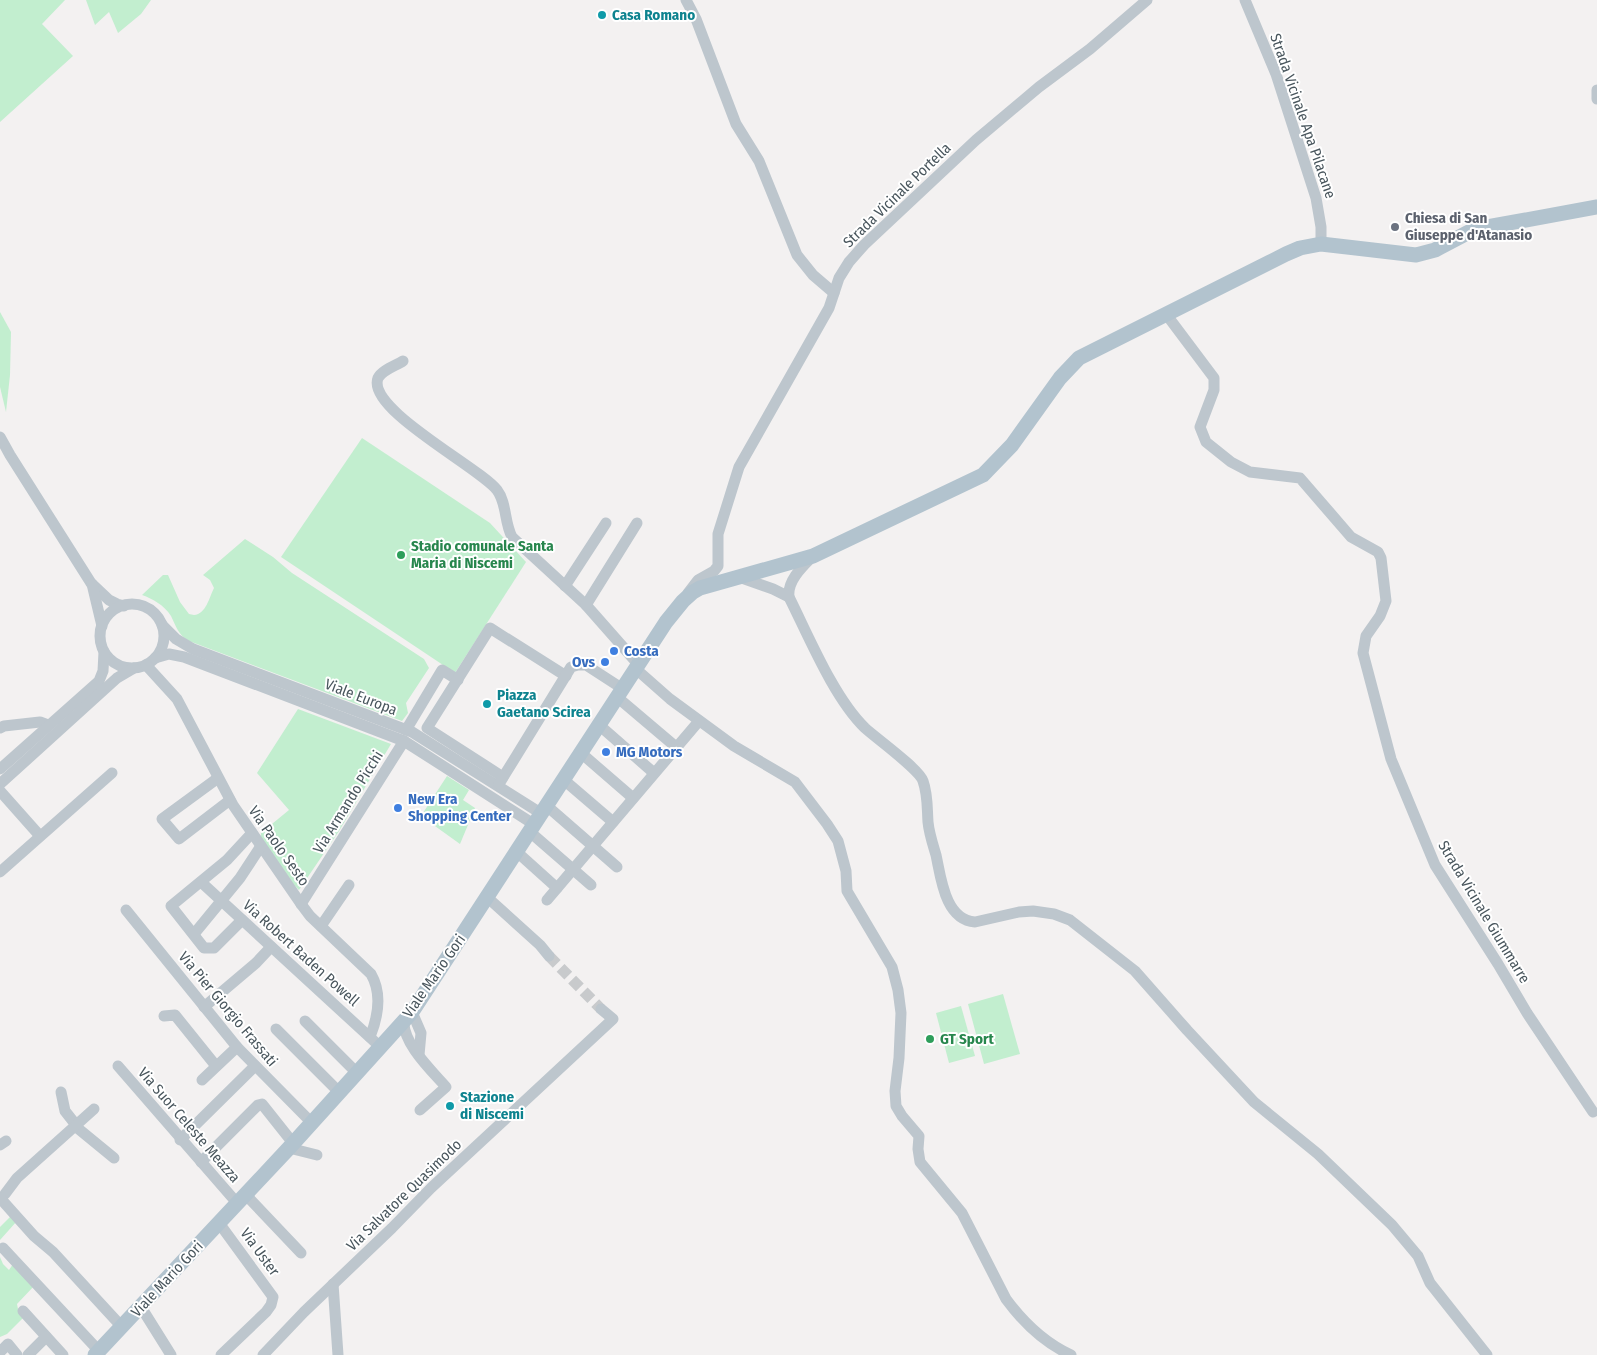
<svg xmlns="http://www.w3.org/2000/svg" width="1597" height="1355" viewBox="0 0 1597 1355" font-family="'Fira Sans Condensed',sans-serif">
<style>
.green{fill:#c2eecf}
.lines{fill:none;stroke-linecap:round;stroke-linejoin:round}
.minor-tunnel{stroke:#c8cacc;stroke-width:11;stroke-dasharray:11 5.5;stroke-linecap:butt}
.minor{stroke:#bdc6cd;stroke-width:11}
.major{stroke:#b2c3ce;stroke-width:15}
.culture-dot{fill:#0f9aa8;stroke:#fff;stroke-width:2}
.worship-dot{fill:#6b7280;stroke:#fff;stroke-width:2}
.leisure-dot{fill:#2e9e5b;stroke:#fff;stroke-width:2}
.shop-dot{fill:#3f7fe0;stroke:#fff;stroke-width:2}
.labels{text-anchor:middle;stroke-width:4;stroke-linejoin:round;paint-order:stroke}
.culture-label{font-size:15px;font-weight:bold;fill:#0d838f;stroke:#fff;text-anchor:start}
.street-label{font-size:15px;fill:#49565d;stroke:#fff}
.worship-label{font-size:15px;font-weight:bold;fill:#5b616d;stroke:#fff;text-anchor:start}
.leisure-label{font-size:15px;font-weight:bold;fill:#27864d;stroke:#fff;text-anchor:start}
.shop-label{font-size:15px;font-weight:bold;fill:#366cbe;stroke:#fff;text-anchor:start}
</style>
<rect width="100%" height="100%" fill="#f3f1f1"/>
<g class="green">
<polygon points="0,0 65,0 42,24 73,56 0,122"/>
<polygon points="86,0 151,0 141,14 118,33 109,12 95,25"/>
<polygon points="0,312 11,332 10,375 6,412 0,387"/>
<polygon points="362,438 490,523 526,562 455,673 281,557"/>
<path d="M245 539 273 557 292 573 424 659 429 668 406 703 408 713 402 721 189 641C178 635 176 626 171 616 164 605 153 599 142 595L163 575H168L180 602 189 614 194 615C206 614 209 598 214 588L210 580 203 575Z"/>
<polygon points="298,709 391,744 339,831 299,890 289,880 261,838 261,833 289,810 257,773"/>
<polygon points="447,776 469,790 463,800 475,808 460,844 421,816"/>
<polygon points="1003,994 1020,1054 984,1064 968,1004"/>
<polygon points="961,1006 975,1056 949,1063 936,1013"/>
<polygon points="11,1216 17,1221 0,1240 0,1227"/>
<polygon points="0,1257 3,1264 9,1270 13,1264 34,1286 17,1304 18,1309 23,1318 7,1334 0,1337"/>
</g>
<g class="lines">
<polyline class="minor-tunnel" points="549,956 601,1009"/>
<g class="minor">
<polyline points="686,0 696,19 736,124 759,161 797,255 813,275 834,293"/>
<polyline points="1245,0 1276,74 1316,198 1321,227 1321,244"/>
<polyline points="1597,90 1597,99"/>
<polyline points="1166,314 1214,378 1214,390 1200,427 1206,442 1231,462 1250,472 1300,478 1351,537 1378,552 1381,558 1386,601 1380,616 1366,636 1363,653 1391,759 1435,865 1498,964 1527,1013 1593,1112"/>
<path d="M403 361C395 366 382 370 378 378 366 409 479 467 497 490 507 503 504 522 512 537L586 605 638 664"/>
<polyline points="0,437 10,455 91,583 109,600 117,604 124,606"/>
<path d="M813 556C802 567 787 581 789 597 809 637 834 698 865 728 877 739 919 769 923 781 928 795 927 808 928 822 929 833 933 845 936 855 941 878 945 920 975 922L1019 912 1033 911 1054 914 1070 920 1135 971 1187 1030 1254 1102 1318 1154 1392 1225 1418 1256 1430 1283 1487 1355"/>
<polyline points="739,577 773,589 789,597"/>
<polyline points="92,584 102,626"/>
<polyline points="565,586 606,523"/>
<polyline points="688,593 698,580 714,571 718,566 718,534 739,467 829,308 839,278 849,262 864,245 976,140 1039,87 1090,49 1147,0"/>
<circle cx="132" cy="636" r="32"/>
<polyline points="586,605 637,523"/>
<polyline points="162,625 176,639 193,649 412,732 542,814"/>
<polyline points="155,658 169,654 184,657 404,741 535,825"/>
<path d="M146 665 177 699 233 805 301 904 310 916 371 974C382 993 378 1017 370 1037"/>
<path d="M636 669 670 699 734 746 795 782 827 824 838 841 846 871 847 891 892 967 898 990 901 1013 899 1058 895 1091 896 1106 902 1116 919 1136 918 1149 920 1162 962 1213 1006 1299C1023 1322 1045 1343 1071 1355"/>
<polyline points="617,697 676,747"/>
<polyline points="599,725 654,773"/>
<polyline points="0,728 4,726 40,722 48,725"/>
<polyline points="406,730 442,670 458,680"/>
<polyline points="581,753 633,798"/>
<polyline points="0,769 99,681 103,671 104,652"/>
<polyline points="503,777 427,728 490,628 566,676"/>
<polyline points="218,778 162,819 179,839 230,800"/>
<polyline points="564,780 613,822"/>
<polyline points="0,784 117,678 134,668"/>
<polyline points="499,784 571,667 578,665 586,665 623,689"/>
<polyline points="0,791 40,836"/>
<polyline points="547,806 617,867"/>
<polyline points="530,832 591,885"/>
<polyline points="517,852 557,888"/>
<polyline points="0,872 112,773"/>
<polyline points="201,882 375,1042"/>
<polyline points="488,898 540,945 549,956"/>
<polyline points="547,900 699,721"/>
<polyline points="301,904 404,741"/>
<polyline points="126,910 237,1047 311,1122"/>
<polyline points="242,920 214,948 204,948 171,906 227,860 252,833"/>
<polyline points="321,926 349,885"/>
<polyline points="194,934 240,878 261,846"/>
<polyline points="204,1007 256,963 271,947"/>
<polyline points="412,1012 421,1033 419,1055"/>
<polyline points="164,1016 175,1015 216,1066"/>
<path d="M404 1020C402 1043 432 1071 446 1087L420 1110"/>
<polyline points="305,1021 357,1073"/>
<polyline points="276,1029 339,1092"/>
<polyline points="118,1066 237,1203"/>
<polyline points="202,1080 237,1047"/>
<polyline points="61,1092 65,1111 76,1125"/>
<polyline points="75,1126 114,1158"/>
<polyline points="180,1140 255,1066"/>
<polyline points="0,1145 6,1141"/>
<polyline points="289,1148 317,1155"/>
<polyline points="201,1162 258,1105 262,1104 293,1143"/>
<polyline points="5,1194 17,1178 94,1109"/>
<polyline points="245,1194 301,1253"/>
<polyline points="0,1198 34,1236 53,1252 122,1327"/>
<polyline points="219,1223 273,1297 271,1305 266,1312 221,1355"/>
<polyline points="3,1248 99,1351"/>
<polyline points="333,1284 338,1355"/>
<polyline points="141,1307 171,1355"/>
<polyline points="23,1311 63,1355"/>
<polyline points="0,1352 8,1344 17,1355"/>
<polyline points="28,1355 46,1337"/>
<polyline points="263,1355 304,1312 392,1228 431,1188 613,1019 601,1009"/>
</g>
<polyline class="major" points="95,1355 289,1148 412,1012 666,622 683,601 693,592 700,588 813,556 983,475 1012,445 1060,378 1079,358 1286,254 1300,248 1321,244 1416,255 1435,250 1469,232 1487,227 1597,207"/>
</g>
<g class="culture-dot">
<circle cx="602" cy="15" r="5"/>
<circle cx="487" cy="704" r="5"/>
<circle cx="450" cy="1106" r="5"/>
</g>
<circle class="worship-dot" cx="1395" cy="227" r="5"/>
<g class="leisure-dot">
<circle cx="401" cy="555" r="5"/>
<circle cx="930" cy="1039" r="5"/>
</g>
<g class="shop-dot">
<circle cx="614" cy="651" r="5"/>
<circle cx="605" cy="662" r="5"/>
<circle cx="606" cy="752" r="5"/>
<circle cx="398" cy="808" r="5"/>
</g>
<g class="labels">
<g class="culture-label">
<text x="612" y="20">Casa Romano</text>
<text x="497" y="700">Piazza<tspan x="497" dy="17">Gaetano Scirea</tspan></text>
<text x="460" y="1102">Stazione<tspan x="460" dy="17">di Niscemi</tspan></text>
</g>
<g class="street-label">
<text transform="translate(1303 116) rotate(71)" y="5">Strada Vicinale Apa Pilacane</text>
<text transform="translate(897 195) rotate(-44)" y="5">Strada Vicinale Portella</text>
<text transform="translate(361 697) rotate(21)" y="5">Viale Europa</text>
<text transform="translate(348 802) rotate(-58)" y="5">Via Armando Picchi</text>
<text transform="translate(279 846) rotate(55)" y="5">Via Paolo Sesto</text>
<text transform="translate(1484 912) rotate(59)" y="5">Strada Vicinale Giummarre</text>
<text transform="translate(301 953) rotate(42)" y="5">Via Robert Baden Powell</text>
<text transform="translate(434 976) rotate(-55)" y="5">Viale Mario Gori</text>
<text transform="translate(228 1009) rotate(50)" y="5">Via Pier Giorgio Frassati</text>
<text transform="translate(189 1125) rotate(49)" y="5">Via Suor Celeste Meazza</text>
<text transform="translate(404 1195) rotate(-44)" y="5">Via Salvatore Quasimodo</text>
<text transform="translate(260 1252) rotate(54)" y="5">Via Uster</text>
<text transform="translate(167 1279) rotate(-47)" y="5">Viale Mario Gori</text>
</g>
<g class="worship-label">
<text x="1405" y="223">Chiesa di San<tspan x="1405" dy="17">Giuseppe d'Atanasio</tspan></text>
</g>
<g class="leisure-label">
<text x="411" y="551">Stadio comunale Santa<tspan x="411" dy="17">Maria di Niscemi</tspan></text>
<text x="940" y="1044">GT Sport</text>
</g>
<g class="shop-label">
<text x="624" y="656">Costa</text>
<text x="595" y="667" text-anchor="end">Ovs</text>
<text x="616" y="757">MG Motors</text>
<text x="408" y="804">New Era<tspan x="408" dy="17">Shopping Center</tspan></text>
</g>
</g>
</svg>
